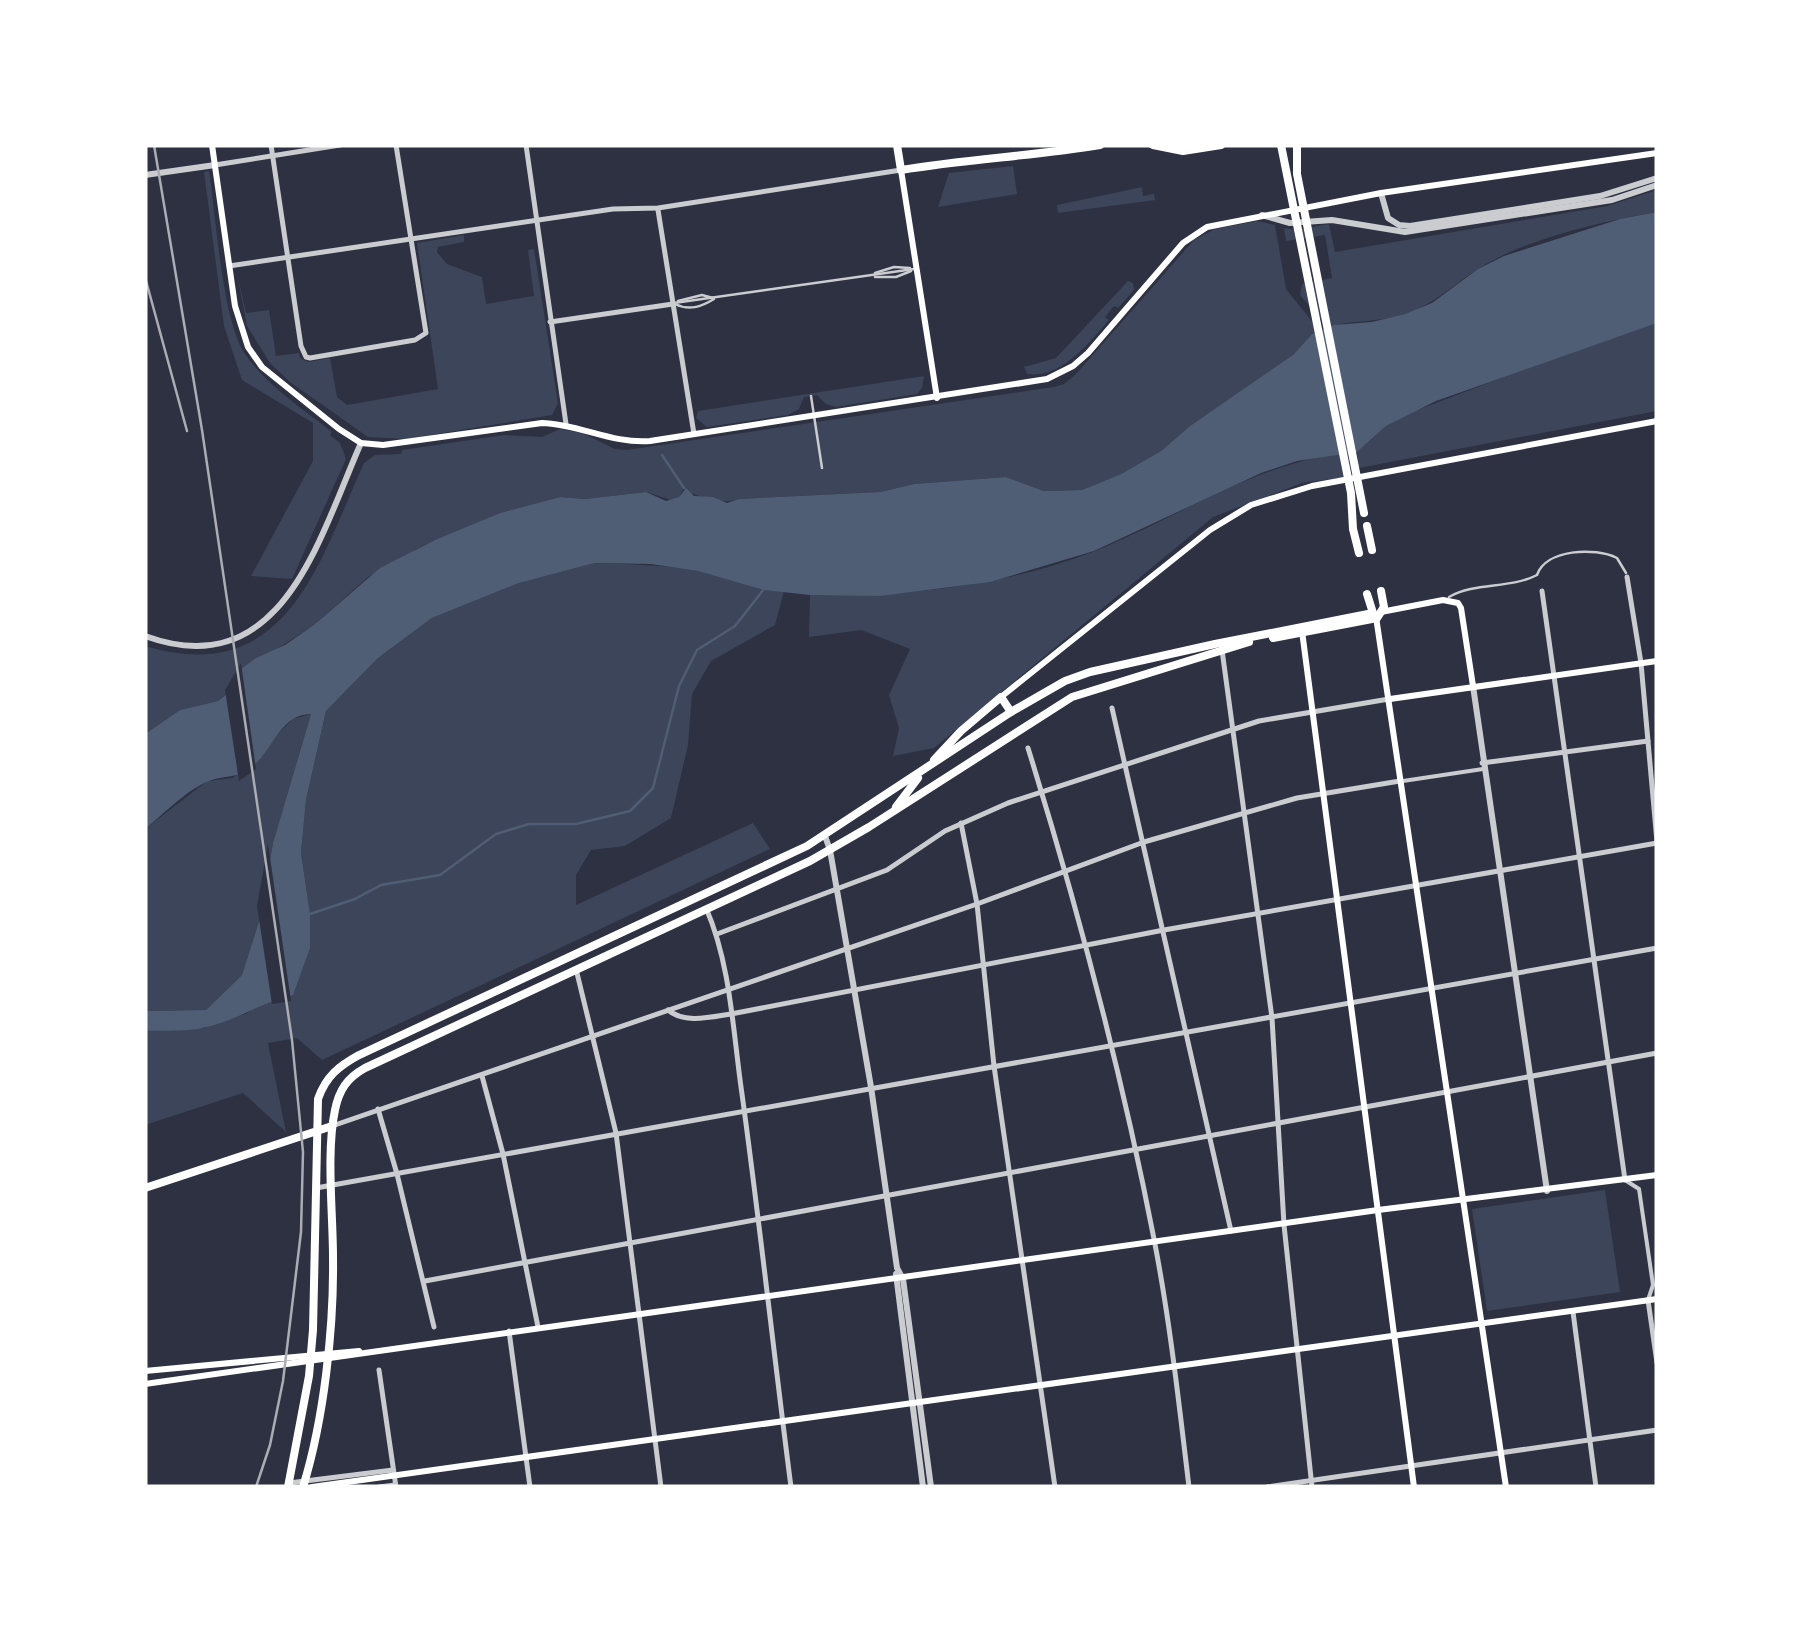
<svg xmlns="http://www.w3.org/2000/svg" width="1802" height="1632" viewBox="0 0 1802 1632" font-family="'Noto Sans',sans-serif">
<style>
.green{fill:#3c4559}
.water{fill:#4f5d75}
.pier{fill:#2d3142}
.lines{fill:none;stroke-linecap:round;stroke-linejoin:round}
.stream{stroke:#4f5d75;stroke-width:2.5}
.service{stroke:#caccd0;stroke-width:2.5}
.pedestrian{stroke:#caccd0;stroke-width:4}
.minor{stroke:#caccd0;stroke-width:5}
.tertiary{stroke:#caccd0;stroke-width:6}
.secondary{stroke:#fff;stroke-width:6}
.primary{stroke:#fff;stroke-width:8}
.rail{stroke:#abadb3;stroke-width:2.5}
</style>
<rect width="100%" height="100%" fill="#2d3142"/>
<g class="green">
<polygon points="1013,166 1017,194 938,207 949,173"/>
<path d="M209 171C216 215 222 320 245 354 267 386 302 408 332 432L330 435 340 443 346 459 292 579 251 576 313 461V423L242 380 224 326 204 172Z"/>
<polygon points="1142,187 1143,196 1154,194 1155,200 1058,213 1057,205"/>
<path d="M1657 190V212C1605 221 1534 237 1488 263 1461 278 1440 300 1411 312 1384 323 1355 319 1328 327L1300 295 1302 284 1332 278 1325 235 1286 241 1284 228 1295 230 1329 224 1335 252 1607 206Z"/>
<path d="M1257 221 1275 225 1286 289 1320 331 1312 334 1293 355 1261 379 1190 426 1161 451 1121 474 1082 490 1044 491 1006 477 914 484 880 492 739 499C724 505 697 497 683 489L679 497 671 500 646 492 585 499 560 497 500 513 422 546 368 577 315 624 274 651 218 701 180 710 145 734V646C287 688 318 564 364 463L375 455 401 454 402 450 504 435 542 437 560 429 582 433 615 449 627 450 1054 387 1064 384 1076 374 1194 240 1215 229Z"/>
<polygon points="464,235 464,242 438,247 437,252 447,264 482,277 486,304 534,296 528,250 534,249 558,403 552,415 406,439 368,437 290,382 270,363 247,326 237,273 246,313 269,310 276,356 299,353 300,358 308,362 330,358 337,397 347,405 438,389 417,243"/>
<path d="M1128 281 1133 283 1134 290 1118 308 1114 306 1105 317 1109 320C1089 343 1061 379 1027 374L1024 367 1056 358Z"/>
<polygon points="1657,323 1657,411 1359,468 1357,452 1386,426 1402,416 1559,356"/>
<polygon points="924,376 922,388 917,394 836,407 826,404 817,395 804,397 799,409 788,415 707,427 696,418 698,411"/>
<path d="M1350 453 1355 476 1302 483 1213 517 934 748 893 756 899 728 889 695 910 649 861 630 809 637 810 595C908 596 1003 587 1095 551 1180 517 1257 461 1350 453Z"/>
<path d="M595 563C630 564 664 565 699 571 728 577 755 589 784 591L775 625 711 661 692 694 688 745 671 818 625 846 591 850 576 875V905L753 823 770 849 322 1060 297 1038 268 1043 286 1132 243 1093 145 1125V1031L204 1028 232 1016 246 1014 265 1001 310 914 301 853 306 800 326 711 378 658 432 618 519 583Z"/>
<polygon points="311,714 273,843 260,918 242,975 206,1010 145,1011 145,829 207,781 233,778 293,719"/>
<polygon points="1605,1190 1620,1292 1487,1311 1472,1209"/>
</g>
<path class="water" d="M1657 212V323L1436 401 1386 426 1357 452 1297 461 1261 473 1094 551 990 582 880 596 810 595 764 590 698 571 651 564 595 563 519 583 432 618 378 658 326 711 306 800 301 853 310 914V948L293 995C261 1002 235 1022 202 1028 184 1032 163 1030 145 1031V1011L206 1010 242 975 260 918 273 843 311 714C281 714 273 749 254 765 236 780 228 774 209 781 186 790 164 814 145 829V734L180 710 218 701 229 692 241 669 256 658 285 645 315 624 380 568 435 540 500 513 560 497 585 499 646 492 666 501 679 497 686 488 694 496 713 497 727 503 739 499 880 492 914 484 1006 477 1044 491 1082 490 1121 474 1161 451 1190 426 1293 355 1312 334 1334 325 1372 322 1405 314 1432 303 1478 269 1504 256 1620 219Z"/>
<g class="pier">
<polygon points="241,663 256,769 239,781 225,690"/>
<polygon points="268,844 291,1001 272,1004 257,906"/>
</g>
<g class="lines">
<g class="stream">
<polyline points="662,455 684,488"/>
<polyline points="310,914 355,899 381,885 440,875 496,834 529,824 576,824 630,811 653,788 679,686 697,650 735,626 764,589"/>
</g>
<g class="service">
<polyline points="875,273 894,267 910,268"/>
<polyline points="875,277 896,277 911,271"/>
<polyline points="678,301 702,295 713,298"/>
<polyline points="674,303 914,269"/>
<path d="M675 304C689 311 701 307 714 299"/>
<polyline points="811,396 822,468"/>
<path d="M1449 597C1475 582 1510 589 1537 575 1546 549 1595 547 1617 558L1626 573"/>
</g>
<g class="pedestrian">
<polyline points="1403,781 1483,769"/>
<polyline points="1625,1180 1639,1189 1653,1285 1648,1300"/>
</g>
<g class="minor">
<polyline points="271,145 301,346 306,357 310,358 415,340 426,333 396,145"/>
<polyline points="526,145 566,424"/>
<polyline points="215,165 340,145"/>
<polyline points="658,210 694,434"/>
<polyline points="229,266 613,209 658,208 901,170"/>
<polyline points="550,322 673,304"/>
<polyline points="1627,577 1641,663 1657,842"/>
<polyline points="1542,591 1625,1180"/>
<polyline points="1222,650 1272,1018 1284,1225 1312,1487"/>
<polyline points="1112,708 1231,1231"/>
<path d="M1028 748C1078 909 1122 1074 1154 1239 1170 1321 1179 1404 1189 1487"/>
<polyline points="1482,763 1648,741"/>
<polyline points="961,823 977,904 994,1066 1055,1487"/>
<path d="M706 908C731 965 733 1033 742 1094 760 1225 774 1356 791 1487"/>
<polyline points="717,934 887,870 945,831 1008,803 1259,721 1389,699"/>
<polyline points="576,969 616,1133 661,1487"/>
<path d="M668 1010C684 1024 711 1017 731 1014L1164 930 1657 843"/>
<polyline points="482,1076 503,1154 538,1327"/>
<polyline points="378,1109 397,1174 434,1327"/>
<polyline points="332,1126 977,904 1144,842 1297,798 1400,781"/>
<polyline points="316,1188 1657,948"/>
<polyline points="425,1281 1657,1053"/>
<polyline points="1648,1300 1657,1363"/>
<polyline points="1573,1312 1596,1487"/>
<polyline points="509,1331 530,1487"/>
<polyline points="379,1370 396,1487"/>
<polyline points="289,1483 393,1470"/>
<polyline points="379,1487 395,1485"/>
<polyline points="1267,1487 1657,1430"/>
</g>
<g class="tertiary">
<polyline points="145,175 215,165"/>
<polyline points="1381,193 1388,218 1399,225 1410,226 1600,196 1657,178"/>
<polyline points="1262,215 1290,223 1332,220 1405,232 1612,200 1657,185"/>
<path d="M145 636C282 686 319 538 361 443"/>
<polyline points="1473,686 1547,1191"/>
<polyline points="825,836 830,850 871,1087 897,1268 903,1279 931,1487"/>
<polyline points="896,1274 923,1487"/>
</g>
<g class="secondary">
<path d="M212 145 235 306 248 347 262 367 339 429 361 443 383 445 542 423C579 424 612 444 650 441L1047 379 1073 366 1088 353 1183 243 1207 227 1381 193 1657 153"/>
<polyline points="901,170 937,398"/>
<polyline points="1381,612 1443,600 1458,603 1461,608 1473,686"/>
<polyline points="1376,617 1506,1487"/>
<polyline points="1302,631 1414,1487"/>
<polyline points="1001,697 1210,530 1251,505 1312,486 1657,421"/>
<polyline points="1390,699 1657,661"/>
<polyline points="145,1371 359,1351"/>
<polyline points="145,1384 1378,1210 1657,1175"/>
<polyline points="312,1487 1657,1299"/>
</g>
<g class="primary">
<path d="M897 145 901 170C967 159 1034 156 1100 145"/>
<polyline points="1153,145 1183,151 1221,145"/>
<polyline points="1281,145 1351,493 1353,529 1359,553"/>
<polyline points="1297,145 1297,174 1364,513"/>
<polyline points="1367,526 1372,550"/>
<polyline points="1273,638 1377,618 1384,607 1381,591"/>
<polyline points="934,760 961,731 1001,697 1011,712"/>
<polyline points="896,807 918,778"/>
<polyline points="145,1188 332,1126"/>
<path d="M288 1487 309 1376 313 1330 318 1099C326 1076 339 1066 359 1055L807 846 1011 712 1065 681 1090 672 1215 644 1373 613 1367 594"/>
<path d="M303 1487C324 1419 334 1328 333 1257 333 1214 326 1152 335 1110 339 1090 347 1078 365 1068L810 861 869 827 1072 697 1249 642"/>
</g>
<g class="rail">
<polyline points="154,145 202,430 292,1040 303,1152 301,1232 283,1381 270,1445 256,1487"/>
<polyline points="145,277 187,431"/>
</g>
</g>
<rect width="1802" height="1632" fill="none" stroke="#ffffff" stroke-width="295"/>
</svg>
